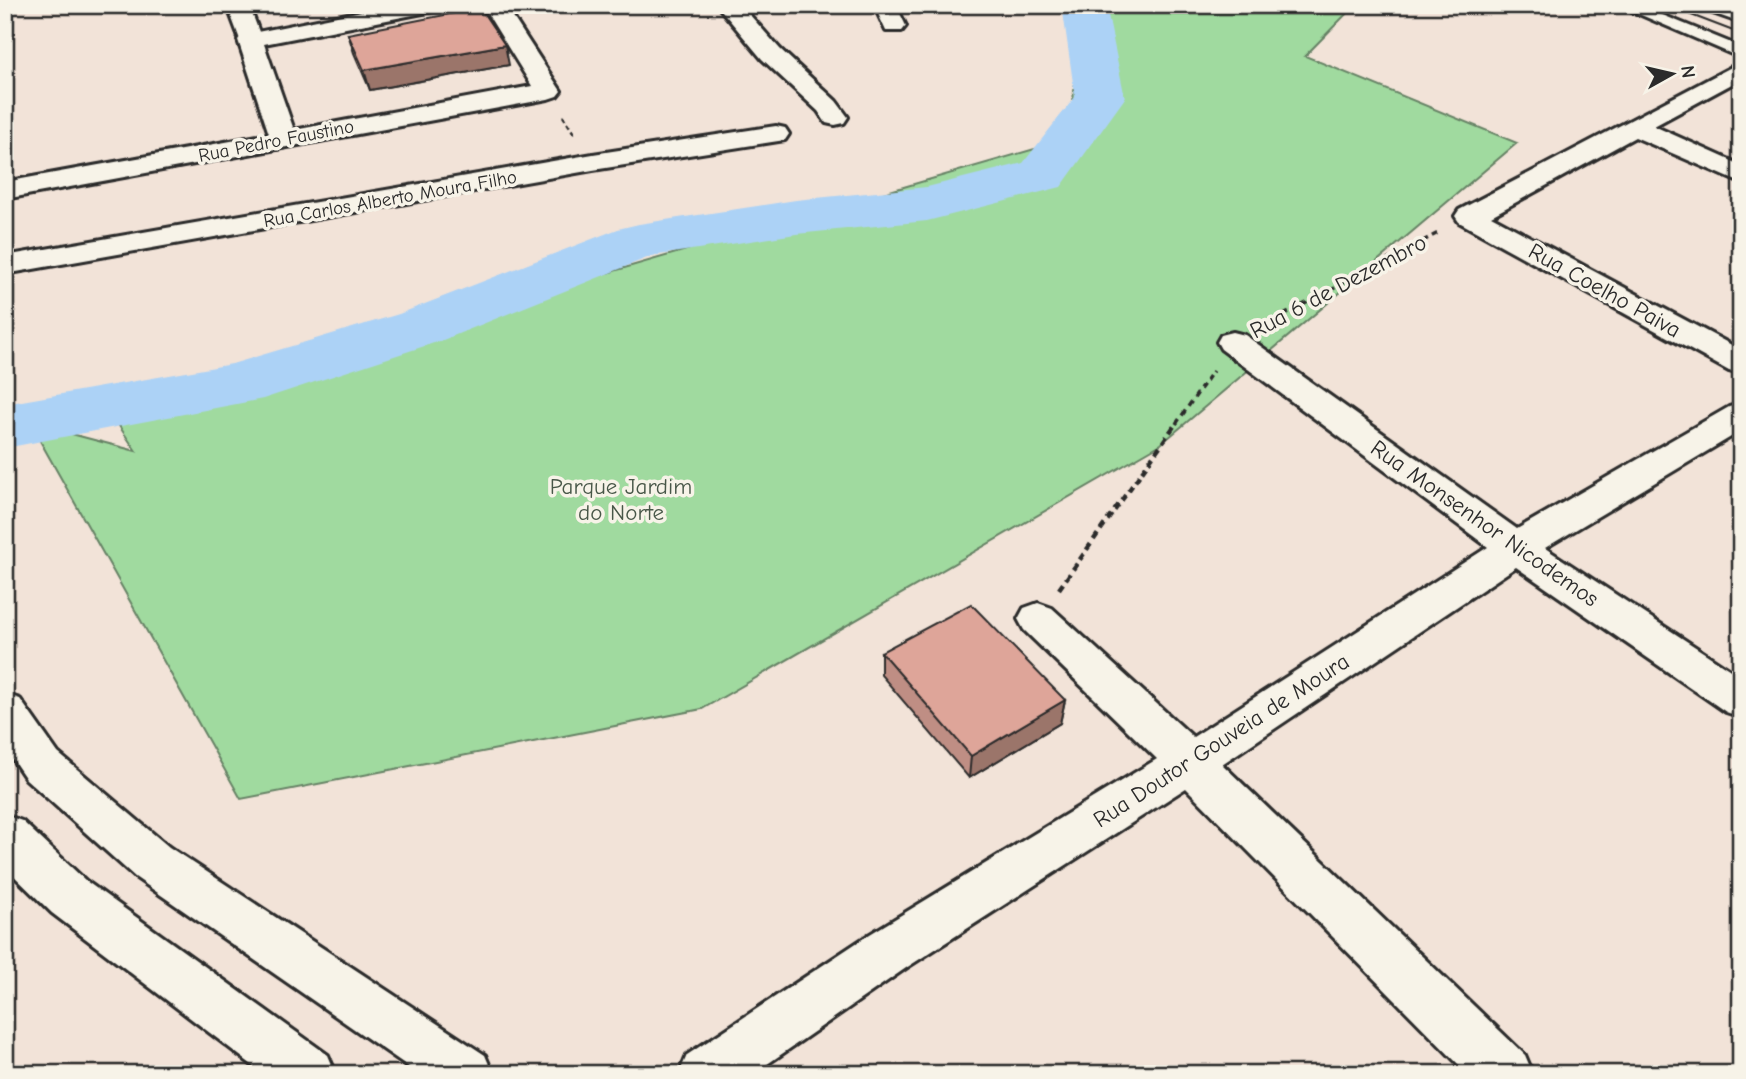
<svg xmlns="http://www.w3.org/2000/svg" width="1746" height="1079" viewBox="0 0 1746 1079" font-family="'Comic Neue',sans-serif">
<style>
.green{fill:#a0da9f;stroke:#668265;stroke-width:2}
.lines{fill:none;stroke-linecap:round;stroke-linejoin:round}
.river{fill:#acd2f6;fill-rule:evenodd}
.service-casing{stroke:#2b2b2b;stroke-width:6}
.minor-casing{stroke:#2b2b2b;stroke-width:6}
.tertiary-casing{stroke:#2b2b2b;stroke-width:6}
.primary-casing{stroke:#2b2b2b;stroke-width:6}
.path-far2{stroke:#2b2b2b;stroke-width:2.5;stroke-dasharray:4.5 3.5;stroke-linecap:butt}
.path-far1{stroke:#2b2b2b;stroke-width:3.5;stroke-dasharray:6 4.5;stroke-linecap:butt}
.path{stroke:#2b2b2b;stroke-width:4.5;stroke-dasharray:7 5;stroke-linecap:butt}
.service{fill:#f7f3e8;fill-rule:evenodd}
.minor{fill:#f7f3e8;fill-rule:evenodd}
.tertiary{fill:#f7f3e8;fill-rule:evenodd}
.primary{fill:#f7f3e8;fill-rule:evenodd}
.tram{stroke:#2b2b2b;stroke-width:2}
.wall{fill:#bf8e84;stroke:#2b2b2b;stroke-width:2}
.shaded-wall{fill:#9b746b;stroke:#2b2b2b;stroke-width:2}
.building{fill:#dea599;stroke:#2b2b2b;stroke-width:2}
.labels{text-anchor:middle;stroke-width:7;stroke-linejoin:round;paint-order:stroke}
.far-street-label{font-size:19px;fill:#2b2b2b;stroke:#f7f3e8}
.street-label{font-size:23px;fill:#2b2b2b;stroke:#f7f3e8}
.park-label{font-size:23px;fill:#485748;stroke:#f7f3e8}
</style>
<rect width="100%" height="100%" fill="#f2e3d8"/>
<filter id="ink" filterUnits="userSpaceOnUse"><feTurbulence type="fractalNoise" baseFrequency=".0143" numOctaves="2"/><feDisplacementMap in="SourceGraphic" scale="14" xChannelSelector="R" yChannelSelector="G"/><feConvolveMatrix kernelMatrix="1 2 1 2 8 2 1 2 1" color-interpolation-filters="sRGB"/></filter>
<g filter="url(#ink)">
<polygon class="green" points="1083,5 1355,5 1305,56 1517,143 1161,444 702,709 241,799 30,423 136,451 107,408 421,327 1069,139"/>
<g class="lines">
<polygon class="river" points="1062,5 1106,5 1125,98 1061,187 927,221 796,234 652,256 443,340 263,399 5,448 5,404 232,364 399,314 618,229 639,224 796,200 927,187 1023,163 1075,97"/>
<g class="service-casing">
<polygon id="service" points="1618,5 1638,5 1741,47 1741,58"/>
</g>
<g class="minor-casing">
<g id="minor">
<polygon points="227,5 249,5 262,40 258,45 242,45"/>
<polygon points="717,5 741,5 780,49 836,101 848,117 844,123 835,125 826,123 818,111 762,59"/>
<polygon points="1701,5 1734,5 1741,8 1741,23 1704,10"/>
<polygon points="1741,62 1741,79 1654,126 1741,165 1741,183 1635,137 1491,216 1741,350 1741,374 1729,371 1459,222 1455,216 1459,210"/>
<polygon points="776,126 785,128 789,134 785,140 593,170 5,274 5,256 593,154"/>
<polygon points="1233,332 1245,335 1517,529 1729,407 1741,404 1741,431 1545,548 1741,677 1741,717 1726,712 1516,567 1222,764 1525,1055 1533,1074 1468,1074 1186,788 906,968 753,1074 679,1074 687,1055 870,934 1157,759 1024,630 1018,619 1024,608 1038,603 1052,608 1193,737 1488,547 1221,349 1217,342 1221,335"/>
</g>
</g>
<g class="tertiary-casing">
<g id="tertiary">
<polygon points="392,5 439,5 436,10 428,12 264,44 294,130 532,86 482,5 505,5 561,91 557,96 548,99 5,199 5,182 269,134 238,40 242,35"/>
<polygon points="874,5 896,5 906,26 902,31 886,31"/>
</g>
</g>
<g class="primary-casing">
<g id="primary">
<polygon points="5,694 20,699 58,753 169,847 485,1055 493,1074 419,1074 135,877 26,779 5,748"/>
<polygon points="5,815 22,821 86,881 328,1055 336,1074 264,1074 52,913 5,867"/>
</g>
</g>
<polyline class="path-far2" points="563,116 575,135"/>
<g class="path-far1">
<polyline points="1265,325 1440,232"/>
<polyline points="1176,424 1213,371"/>
</g>
<polyline class="path" points="1059,589 1177,422"/>
<use href="#service" class="service"/>
<use href="#minor" class="minor"/>
<use href="#tertiary" class="tertiary"/>
<use href="#primary" class="primary"/>
<polyline class="tram" points="1665,5 1741,34"/>
</g>
<g class="wall">
<polygon points="348,34 509,65 370,90 354,53"/>
<polygon points="881,652 1065,700 1060,723 969,778 881,675"/>
</g>
<g class="shaded-wall">
<polygon points="505,45 509,65 370,90 364,70"/>
<polygon points="1065,700 1060,723 969,778 971,756"/>
</g>
<g class="building">
<polygon points="480,8 505,45 364,70 348,34"/>
<polygon points="971,604 1065,700 971,756 881,652"/>
</g>
</g>
<g class="labels">
<g class="far-street-label">
<text transform="translate(276 140) rotate(-11)" y="7">Rua Pedro Faustino</text>
<text transform="translate(390 198) rotate(-10)" y="7">Rua Carlos Alberto Moura Filho</text>
</g>
<g class="street-label">
<text transform="translate(1338 286) rotate(-28)" y="8">Rua 6 de Dezembro</text>
<text transform="translate(1605 290) rotate(29)" y="8">Rua Coelho Paiva</text>
<text transform="translate(1485 523) rotate(35)" y="8">Rua Monsenhor Nicodemos</text>
<text transform="translate(1221 740) rotate(-33)" y="8">Rua Doutor Gouveia de Moura</text>
</g>
<g class="park-label">
<text x="621" y="494">Parque Jardim<tspan x="621" dy="26">do Norte</tspan></text>
</g>
</g>
<rect width="1746" height="1079" fill="none" stroke="#f7f3e8" stroke-width="28"/>
<rect x="14" y="14" width="1718" height="1051" fill="none" stroke="#2b2b2b" stroke-width="2.5" filter="url(#ink)"/>
<g transform="translate(1672 74) rotate(82)" stroke="#f7f3e8" stroke-width="5" paint-order="stroke">
<path d="M0-5L12 26L0 18L-12 26Z" fill="#2b2b2b"/>
<text y="-10" font-size="19" font-weight="bold" text-anchor="middle" fill="#2b2b2b">N</text>
</g>
</svg>
